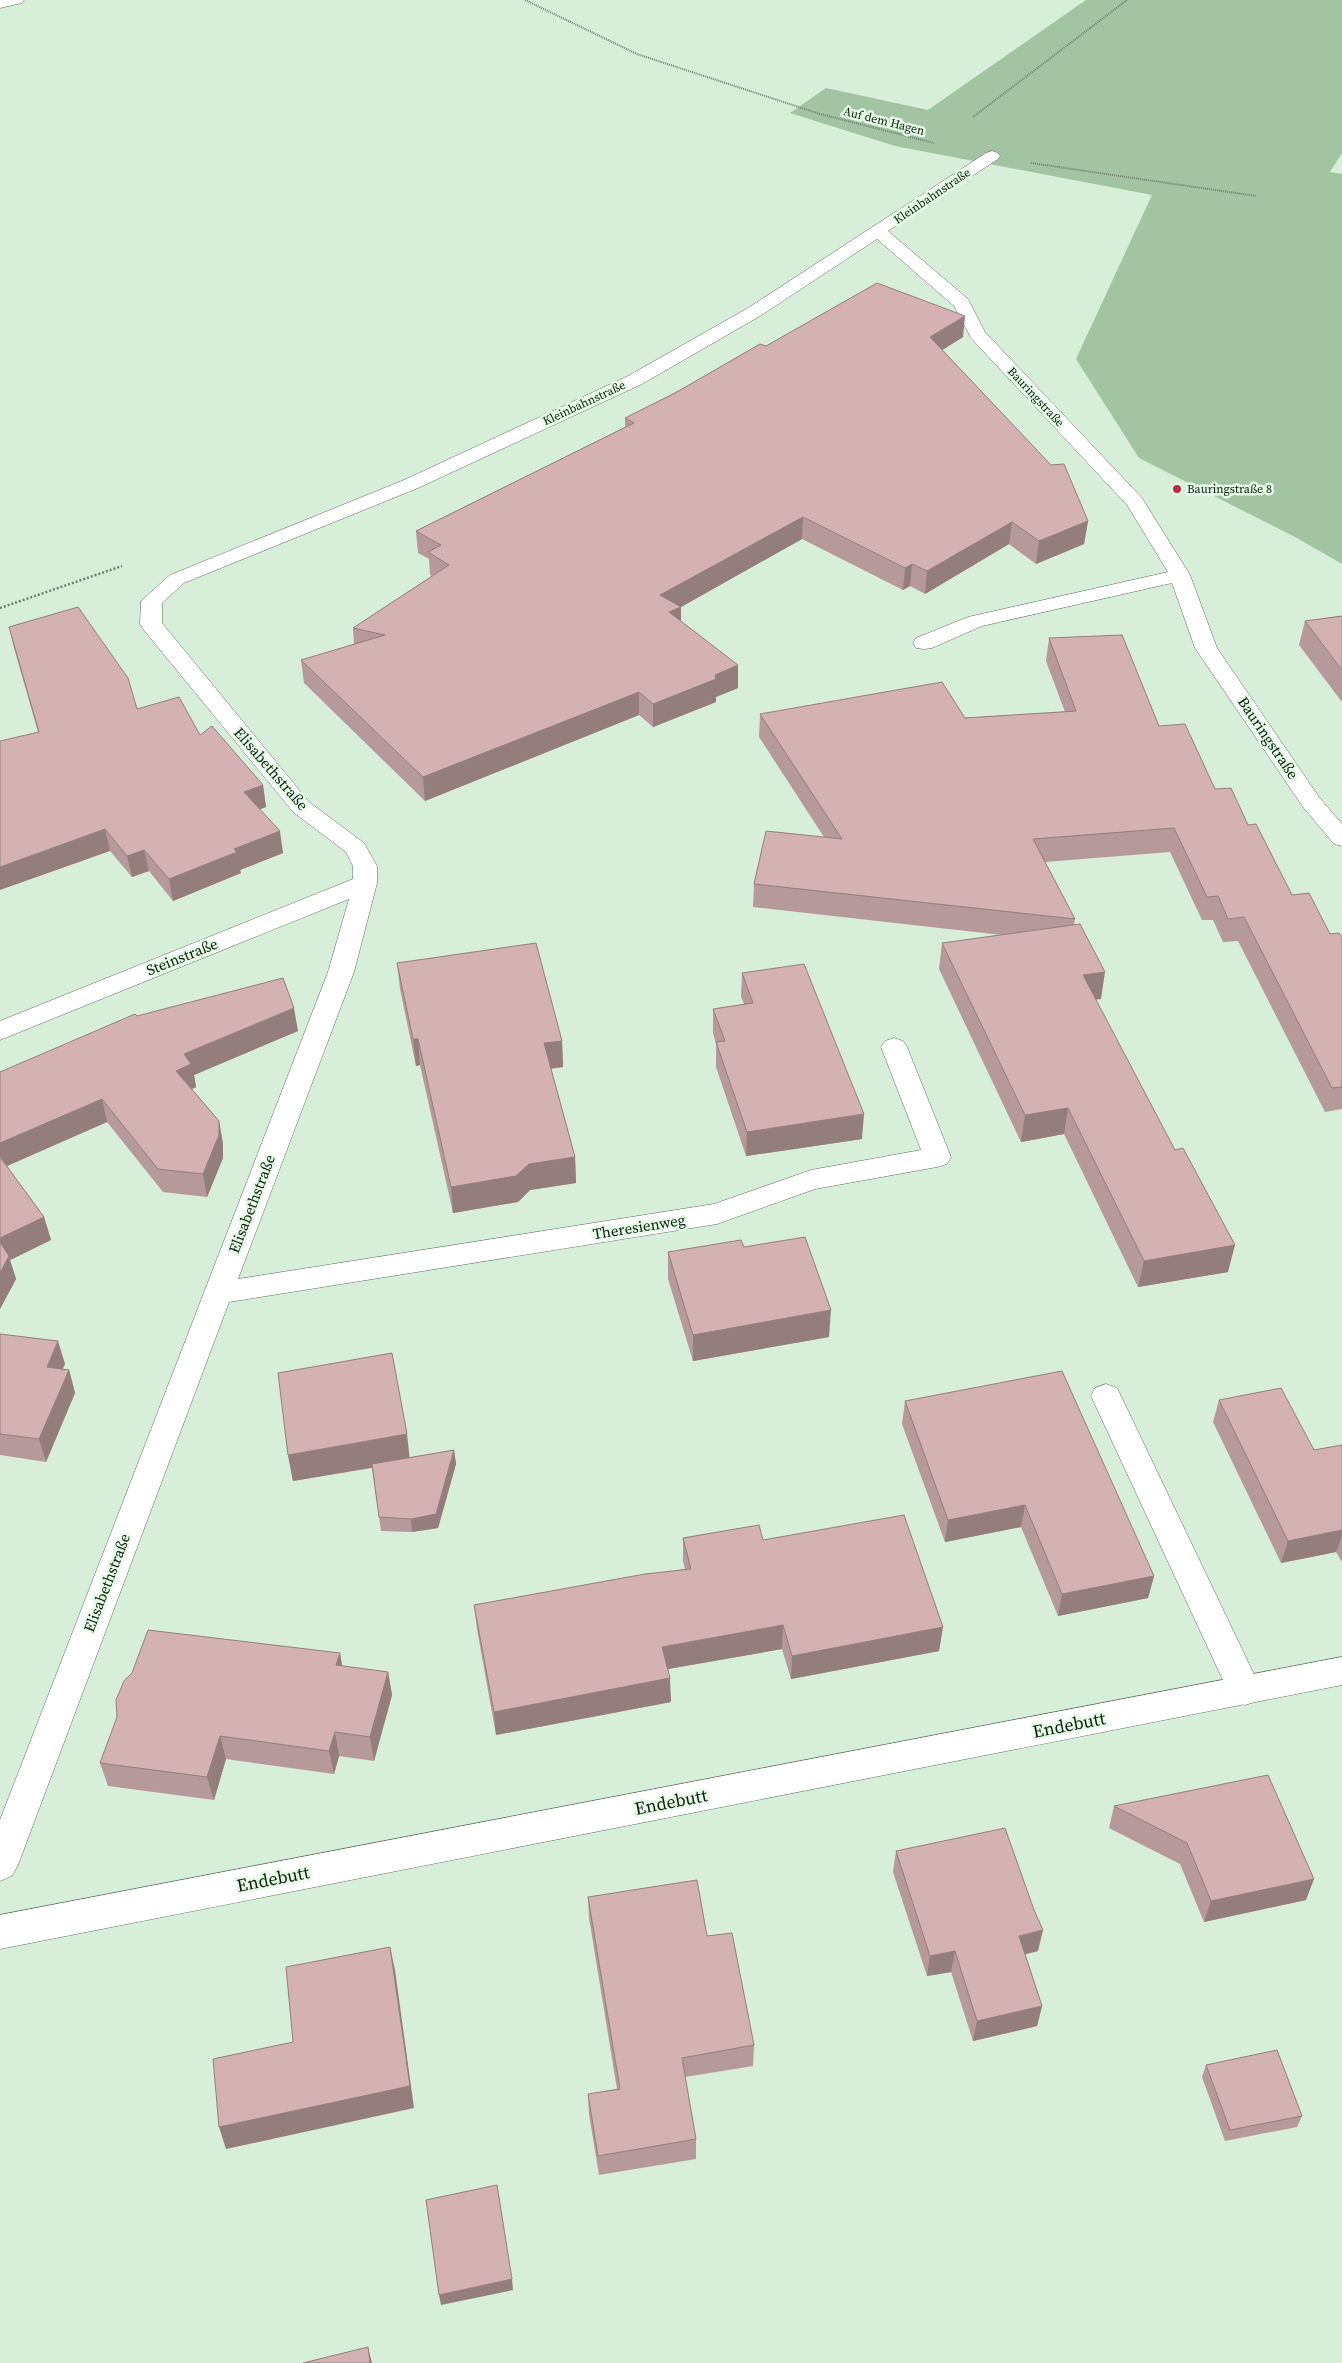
<svg xmlns="http://www.w3.org/2000/svg" width="1342" height="2363" viewBox="0 0 1342 2363" font-family="'Source Serif 4',serif">
<style>
.green{fill:#a2c4a3}
.lines{fill:none;stroke-linecap:round;stroke-linejoin:round}
.lane-casing{stroke:#5b6f5b;stroke-width:1}
.street-casing{stroke:#5b6f5b;stroke-width:1}
.secondary-casing{stroke:#5b6f5b;stroke-width:1}
.path-far1{stroke:#708070;stroke-width:2;stroke-dasharray:1 1;stroke-linecap:butt}
.path{stroke:#708070;stroke-width:2.5;stroke-dasharray:2 2;stroke-linecap:butt}
.lane{fill:#fff;fill-rule:evenodd}
.street{fill:#fff;fill-rule:evenodd}
.secondary{fill:#fff;fill-rule:evenodd}
.wall{fill:#b6999a}
.shaded-wall{fill:#947d7d}
.building{fill:#d4b2b3;stroke:#947d7d}
.poi-dot{fill:#bb2a47;stroke:#e4fce5;stroke-width:2}
.labels{text-anchor:middle;stroke-width:5;stroke-linejoin:round;paint-order:stroke}
.far-street-label{font-size:12px;fill:#0f170f;stroke:#e4fce5}
.far-poi-label{font-size:12px;fill:#0f170f;stroke:#e4fce5;text-anchor:start}
.street-label{font-size:15px;fill:#0f170f;stroke:#e4fce5}
.near-street-label{font-size:18px;fill:#0f170f;stroke:#e4fce5}
</style>
<rect width="100%" height="100%" fill="#d7efd8"/>
<polygon class="green" points="1086,0 1342,0 1342,153 1330,172 1342,174 1342,564 1295,537 1139,458 1076,359 1152,195 895,146 790,113 826,88 928,110"/>
<g class="lines">
<g class="lane-casing">
<polygon id="lane" points="1106,1384 1117,1388 1121,1396 1262,1691 1257,1701 1245,1705 1233,1701 1228,1691 1091,1396 1095,1388"/>
</g>
<g class="street-casing">
<g id="street">
<polygon points="992,151 998,153 1000,156 998,159 888,231 968,299 985,332 1142,498 1190,575 1217,648 1319,797 1342,824 1342,846 1334,844 1303,807 1195,648 1172,583 982,626 932,648 924,649 916,648 913,643 916,638 968,617 1168,572 1127,505 971,338 954,306 877,239 760,316 642,384 418,488 184,583 162,603 162,623 309,802 364,843 377,866 377,883 354,972 238,1279 714,1204 811,1170 921,1150 881,1047 885,1041 894,1038 903,1041 907,1047 951,1157 947,1164 937,1167 815,1189 717,1224 229,1302 18,1865 12,1876 0,1881 0,1820 328,972 349,899 0,1040 0,1021 353,879 353,866 346,852 293,812 143,629 140,624 141,601 170,575 404,480 628,376 748,308 986,153"/>
<polygon points="1342,1657 1342,1685 0,1949 0,1915"/>
</g>
</g>
<g class="secondary-casing">
<polygon id="secondary" points="0,0 24,0 22,3 0,8"/>
</g>
<g class="path-far1">
<polyline points="525,0 637,54 820,114 934,143"/>
<polyline points="973,117 1127,0"/>
<polyline points="1031,163 1256,196"/>
</g>
<polyline class="path" points="0,608 122,566"/>
<use href="#lane" class="lane"/>
<use href="#street" class="street"/>
<use href="#secondary" class="secondary"/>
</g>
<g class="wall">
<polygon points="963,337 942,350 1088,521 1084,544 1036,564 1009,544 925,594 910,586 903,590 802,539 681,607 681,621 738,688 716,697 716,702 653,727 639,715 425,801 304,683 301,660 354,644 353,628 432,576 430,575 429,559 418,553 416,531 625,427 625,418 766,346"/>
<polygon points="1342,616 1342,702 1299,645 1305,621"/>
<polygon points="9,627 137,709 200,735 263,785 266,807 260,809 283,853 240,870 241,873 173,901 149,871 132,877 110,851 38,732 14,648"/>
<polygon points="1049,638 1159,726 1248,825 1292,895 1330,934 1342,937 1342,1109 1325,1112 1238,941 1223,942 1213,920 1202,920 1170,852 1045,862 1075,919 1074,925 1101,999 1095,999 1228,1272 1138,1287 1064,1134 1021,1142 939,969 942,943 1002,935 753,907 754,884 824,837 759,737 760,714 965,718 1065,712 1046,661"/>
<polygon points="397,963 562,1041 563,1067 551,1069 575,1157 576,1183 530,1190 518,1202 453,1213 420,1065 416,1066 400,989"/>
<polygon points="742,973 862,1139 746,1156 716,1067 716,1044 713,1033 713,1009 744,1004 741,997"/>
<polygon points="137,1016 298,1031 194,1075 196,1087 192,1089 219,1121 223,1144 223,1158 207,1197 163,1192 107,1122 7,1166 44,1217 51,1240 10,1260 16,1279 0,1309 0,1072"/>
<polygon points="744,1247 829,1337 693,1361 668,1279 668,1252"/>
<polygon points="0,1334 65,1364 62,1369 69,1370 75,1393 46,1462 0,1455"/>
<polygon points="1219,1400 1314,1450 1342,1445 1342,1562 1336,1552 1281,1563 1213,1422"/>
<polygon points="905,1401 1154,1576 1148,1598 1058,1616 1021,1527 945,1542 902,1424"/>
<polygon points="454,1450 456,1464 438,1528 412,1532 381,1531 372,1468 293,1481 288,1455 410,1458"/>
<polygon points="683,1538 763,1540 943,1627 939,1651 791,1679 782,1649 668,1669 671,1702 496,1735 477,1629 474,1605 685,1569 683,1562"/>
<polygon points="340,1653 342,1666 388,1672 392,1695 374,1761 339,1756 334,1774 226,1759 214,1800 108,1786 100,1763"/>
<polygon points="1114,1806 1306,1900 1204,1922 1180,1864 1109,1828"/>
<polygon points="896,1851 1038,1951 1025,1954 1042,2006 1037,2026 973,2041 951,1972 927,1976 893,1872"/>
<polygon points="588,1897 754,2045 753,2066 685,2077 696,2139 696,2159 599,2175 589,2114 588,2094 617,2089 589,1918"/>
<polygon points="1206,2065 1302,2116 1297,2127 1225,2141 1202,2077"/>
</g>
<g class="shaded-wall">
<polygon points="965,316 963,337 928,359 930,337"/>
<polygon points="803,517 802,539 681,607 681,630 669,613 660,595"/>
<polygon points="1088,521 1084,544 1036,564 1039,541"/>
<polygon points="1012,522 1009,544 925,594 927,571"/>
<polygon points="912,564 910,586 903,590 905,568"/>
<polygon points="738,665 738,688 716,697 716,702 653,727 653,704 715,675"/>
<polygon points="639,692 639,715 425,801 423,777"/>
<polygon points="263,785 266,807 247,814 244,792"/>
<polygon points="105,829 110,851 0,890 0,867"/>
<polygon points="280,831 283,853 240,870 241,873 173,901 169,879 234,849"/>
<polygon points="144,850 149,871 132,877 127,856"/>
<polygon points="1105,972 1101,999 1078,1002 1083,975"/>
<polygon points="294,1008 298,1031 194,1075 196,1087 181,1094 176,1071 184,1054"/>
<polygon points="413,1039 418,1039 420,1065 416,1066"/>
<polygon points="562,1041 563,1067 545,1069 544,1043"/>
<polygon points="102,1099 107,1122 0,1169 0,1143"/>
<polygon points="1068,1108 1064,1134 1021,1142 1025,1115"/>
<polygon points="864,1114 862,1139 746,1156 747,1132"/>
<polygon points="219,1121 223,1144 223,1158 207,1197 203,1174"/>
<polygon points="575,1157 576,1183 530,1190 518,1202 453,1213 451,1187 529,1164"/>
<polygon points="44,1217 51,1240 10,1260 16,1279 0,1309 0,1238"/>
<polygon points="1235,1245 1228,1272 1138,1287 1144,1261"/>
<polygon points="831,1310 829,1337 693,1361 693,1335"/>
<polygon points="58,1341 65,1364 53,1390 47,1367"/>
<polygon points="69,1370 75,1393 46,1462 39,1439"/>
<polygon points="407,1434 410,1461 293,1481 288,1455"/>
<polygon points="454,1450 456,1464 438,1528 412,1532 411,1519"/>
<polygon points="1025,1505 1021,1527 945,1542 948,1520"/>
<polygon points="1342,1530 1342,1535 1336,1552 1281,1563 1288,1541"/>
<polygon points="1154,1576 1148,1598 1058,1616 1062,1594"/>
<polygon points="783,1625 782,1649 662,1670 662,1647"/>
<polygon points="943,1627 939,1651 791,1679 792,1656"/>
<polygon points="340,1653 344,1677 336,1665"/>
<polygon points="388,1672 392,1695 374,1761 370,1737"/>
<polygon points="670,1678 671,1702 496,1735 494,1712"/>
<polygon points="335,1732 339,1756 334,1774 329,1751"/>
<polygon points="220,1736 226,1759 214,1800 207,1777"/>
<polygon points="1314,1879 1306,1900 1204,1922 1211,1901"/>
<polygon points="1043,1930 1038,1951 1014,1957 1019,1936"/>
<polygon points="390,1947 395,1970 414,2108 226,2149 219,2127"/>
<polygon points="955,1951 951,1972 927,1976 930,1956"/>
<polygon points="1042,2006 1037,2026 973,2041 977,2021"/>
<polygon points="512,2279 513,2290 441,2305 439,2295"/>
<polygon points="368,2347 372,2363 370,2363"/>
</g>
<g class="building">
<polygon points="877,283 965,316 930,337 1051,465 1064,464 1088,521 1039,541 1012,522 927,571 912,564 905,568 803,517 660,595 681,607 669,612 738,665 715,675 716,679 653,704 639,692 423,777 301,660 385,635 353,628 449,565 428,552 441,545 416,531 634,423 625,418 675,393 760,344 766,346"/>
<polygon points="78,607 128,678 137,709 179,697 200,735 212,726 263,785 244,792 280,831 234,849 237,852 169,879 144,850 127,856 105,829 0,867 0,741 39,732 9,627"/>
<polygon points="1342,616 1342,670 1305,621"/>
<polygon points="1122,635 1159,726 1185,724 1215,789 1231,788 1248,825 1256,824 1292,895 1309,893 1330,934 1339,933 1342,937 1342,1087 1332,1088 1244,917 1228,919 1218,896 1207,897 1174,828 1033,839 1075,919 754,884 766,831 842,839 760,714 942,682 965,718 1076,711 1049,638"/>
<polygon points="1080,924 1105,972 1083,975 1175,1150 1183,1148 1235,1245 1144,1261 1068,1108 1025,1115 942,943"/>
<polygon points="536,943 562,1041 544,1043 575,1157 529,1164 516,1176 451,1187 418,1039 413,1039 397,963"/>
<polygon points="804,964 864,1114 747,1132 716,1042 725,1041 713,1009 753,1003 742,973"/>
<polygon points="283,978 294,1008 184,1054 191,1064 176,1071 219,1121 219,1135 203,1174 158,1169 102,1099 0,1143 0,1072 135,1014 137,1016"/>
<polygon points="0,1157 44,1217 0,1238"/>
<polygon points="805,1237 831,1310 693,1335 668,1252 741,1240 744,1247"/>
<polygon points="0,1242 9,1256 0,1273"/>
<polygon points="0,1334 58,1341 47,1367 69,1370 39,1439 0,1434"/>
<polygon points="392,1353 407,1434 288,1455 278,1373"/>
<polygon points="1062,1371 1154,1576 1062,1594 1025,1505 948,1520 905,1401"/>
<polygon points="1281,1388 1314,1450 1342,1445 1342,1530 1288,1541 1219,1400"/>
<polygon points="454,1450 436,1514 411,1519 379,1517 372,1464"/>
<polygon points="904,1515 943,1627 792,1656 783,1625 662,1647 670,1678 494,1712 474,1605 645,1574 691,1569 683,1538 759,1525 763,1540"/>
<polygon points="148,1630 340,1653 336,1665 388,1672 370,1737 335,1732 329,1751 220,1736 207,1777 100,1763 117,1717 116,1700 124,1681 132,1673"/>
<polygon points="1268,1775 1314,1879 1211,1901 1187,1843 1114,1806"/>
<polygon points="1005,1828 1034,1910 1043,1930 1019,1936 1042,2006 977,2021 955,1951 930,1956 896,1851"/>
<polygon points="697,1880 707,1936 732,1933 754,2045 682,2058 696,2139 598,2156 588,2094 620,2089 588,1897"/>
<polygon points="390,1947 410,2086 219,2127 213,2059 293,2042 286,1967"/>
<polygon points="1277,2050 1302,2116 1230,2130 1206,2065"/>
<polygon points="497,2185 512,2279 439,2295 426,2200"/>
<polygon points="368,2347 370,2363 303,2363"/>
</g>
<circle class="poi-dot" cx="1177" cy="489" r="5"/>
<g class="labels">
<g class="far-street-label">
<text transform="translate(884 121) rotate(14)" y="4">Auf dem Hagen</text>
<text transform="translate(932 196) rotate(-34)" y="4">Kleinbahnstraße</text>
<text transform="translate(1036 397) rotate(47)" y="4">Bauringstraße</text>
<text transform="translate(584 403) rotate(-25)" y="4">Kleinbahnstraße</text>
</g>
<g class="far-poi-label">
<text x="1187" y="493">Bauringstraße 8</text>
</g>
<g class="street-label">
<text transform="translate(1268 738) rotate(56)" y="5">Bauringstraße</text>
<text transform="translate(271 769) rotate(49)" y="5">Elisabethstraße</text>
<text transform="translate(182 957) rotate(-22)" y="5">Steinstraße</text>
<text transform="translate(252 1204) rotate(-69)" y="5">Elisabethstraße</text>
<text transform="translate(639 1227) rotate(-9)" y="5">Theresienweg</text>
<text transform="translate(107 1583) rotate(-69)" y="5">Elisabethstraße</text>
</g>
<g class="near-street-label">
<text transform="translate(1069 1725) rotate(-11)" y="6">Endebutt</text>
<text transform="translate(671 1802) rotate(-11)" y="6">Endebutt</text>
<text transform="translate(273 1879) rotate(-11)" y="6">Endebutt</text>
</g>
</g>
</svg>
